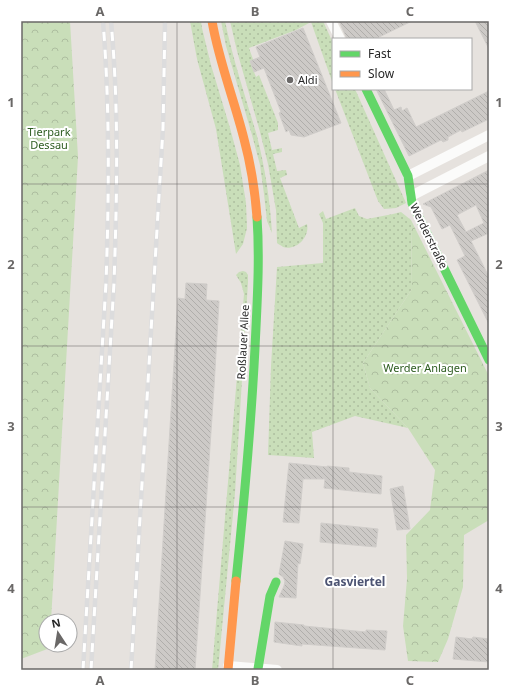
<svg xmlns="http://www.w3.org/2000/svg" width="510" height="691" viewBox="0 0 510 691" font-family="'Noto Sans',sans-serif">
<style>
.grass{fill:url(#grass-dots)}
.forest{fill:url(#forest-crowns)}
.building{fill:url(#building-back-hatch);stroke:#d0cdca;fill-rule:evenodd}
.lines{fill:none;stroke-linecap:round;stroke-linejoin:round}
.street{stroke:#fbfbfa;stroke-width:10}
.fast{stroke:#63d668;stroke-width:9}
.slow{stroke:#ff974d;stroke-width:9}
.rail-casing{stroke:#dcdcdd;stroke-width:4.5}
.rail{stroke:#fff;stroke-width:3;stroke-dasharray:9;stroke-linecap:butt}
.grid{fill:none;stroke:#6a6867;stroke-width:1;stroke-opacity:0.55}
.poi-dot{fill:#6a6867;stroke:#fff;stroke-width:1.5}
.labels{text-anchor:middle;stroke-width:4;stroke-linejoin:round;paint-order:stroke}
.poi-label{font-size:11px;fill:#272727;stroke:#fff;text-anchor:start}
.park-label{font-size:11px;fill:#2d5c20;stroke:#fff}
.street-label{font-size:11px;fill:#272727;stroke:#fff}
.neighbourhood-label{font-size:12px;font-weight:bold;fill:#4d5473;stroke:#fff}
.neatline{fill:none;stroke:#6a6867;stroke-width:1.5}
.grid-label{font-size:13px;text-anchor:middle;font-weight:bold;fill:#6a6867}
</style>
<defs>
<pattern id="grass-dots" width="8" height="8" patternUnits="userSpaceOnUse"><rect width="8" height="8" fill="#c9deb9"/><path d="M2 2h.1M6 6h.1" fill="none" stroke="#adbe9f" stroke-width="1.8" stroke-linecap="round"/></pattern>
<pattern id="forest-crowns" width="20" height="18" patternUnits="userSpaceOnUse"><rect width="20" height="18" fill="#c9deb9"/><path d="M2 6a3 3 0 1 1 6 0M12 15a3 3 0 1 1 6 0" fill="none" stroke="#adbe9f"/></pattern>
<pattern id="building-back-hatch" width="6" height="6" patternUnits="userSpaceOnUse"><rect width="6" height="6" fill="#cdcac7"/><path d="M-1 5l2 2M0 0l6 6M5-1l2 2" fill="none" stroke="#b0aeab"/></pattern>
</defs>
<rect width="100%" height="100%" fill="#e6e2de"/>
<g class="grass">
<polygon points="190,21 201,21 202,28 211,65 230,128 240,165 246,203 247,228 243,244 236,254 216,129 197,59"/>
<path d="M221 21H225C233 60 246 98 257 136 265 168 270 200 272 233L267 221 264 194 260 165 252 135 226 46Z"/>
<path d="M230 21H323L333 43V84L311 22 296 30 249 48 255 65 252 67 256 77 259 75 278 123V130L268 133 272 150 282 148V152L273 154 277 171 286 170 287 175 280 178 299 228 307 224C310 237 296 251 283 247 282 246 278 244 277 243L276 210 268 164 260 132 237 51Z"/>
<polygon points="335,89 355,89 406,203 396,208 384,209 378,201"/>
<polygon points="355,208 359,216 367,219 393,214 401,212 411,220 412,289 363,363 370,388 408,428 355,416 312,432 314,458 268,455 271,366 277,267 323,263 323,223 319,214 323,211 326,219"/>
<polygon points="243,271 246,272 248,275 248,282 235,493 218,670 212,670 244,294 241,283 236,275 239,272"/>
</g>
<g class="forest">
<polygon points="21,21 70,21 78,157 51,621 46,621 46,645 50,645 50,648 21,659"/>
<polygon points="411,220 489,376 489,520 464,535 463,587 448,639 438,662 408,661 403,626 407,579 406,535 430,510 435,470 408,428 370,388 363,363 412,289"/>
</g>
<g class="building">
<polygon points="339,21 412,21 375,39 347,39"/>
<polygon points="475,21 489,21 489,49"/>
<polygon points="303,28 341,123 304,137 291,135 289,130 286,132 279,113 281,112 264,68 254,72 250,61 260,57 256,47"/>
<polygon points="376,89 384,89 394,110 401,107 402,111 407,108 416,127 489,91 489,119 462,132 461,130 448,137 448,140 443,142 441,140 409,156"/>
<path d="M489 170V233L471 241 489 277V324L457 260 465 256 450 225 442 229 431 207 423 204ZM476 205 484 223 466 232 457 215Z"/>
<polygon points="186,283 207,284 206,300 219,301 214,387 195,670 155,670 178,298 185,299"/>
<polygon points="289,463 327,467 327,466 349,468 349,472 382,476 381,494 324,488 325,479 303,479 299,523 283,522"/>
<polygon points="403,486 410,529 397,530 390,489"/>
<polygon points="321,523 378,529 376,547 320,542"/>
<polygon points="285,541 303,544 300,564 298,563 296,598 279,597 284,586 285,581 283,577 279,574"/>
<polygon points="275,622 304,625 304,626 366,632 366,630 387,631 385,650 302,644 302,646 274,642"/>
<polygon points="456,637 472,639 473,637 489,639 489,662 453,659"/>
</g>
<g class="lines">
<g class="street">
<polyline points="331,21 340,39"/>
<polyline points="408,176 489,135"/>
<polyline points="411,196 489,156"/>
<polyline points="228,666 277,670"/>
</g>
<g class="fast">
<polyline points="366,89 408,176 412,203 489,360"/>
<path d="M236 581C244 503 251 426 255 348 257 304 260 261 257 217"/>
<polyline points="258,669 270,596 276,582"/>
</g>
<g class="slow">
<path d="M212 21C219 62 234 99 244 139 251 165 255 191 257 217"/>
<polyline points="228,670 236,581"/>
</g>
<g class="rail-casing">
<g id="rail">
<path d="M83 670 106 283C109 196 110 108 103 21"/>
<path d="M91 670 114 283C117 196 119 108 111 21"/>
<polyline points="131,670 163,128 165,21"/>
</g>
</g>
<use href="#rail" class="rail"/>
</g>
<path class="grid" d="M177 21V670M333 21V670M21 184H489M21 346H489M21 507H489"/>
<circle class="poi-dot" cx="290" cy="80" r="4"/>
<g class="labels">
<g class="poi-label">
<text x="298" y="84">Aldi</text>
</g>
<g class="park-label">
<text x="49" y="136">Tierpark<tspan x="49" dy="13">Dessau</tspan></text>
<text x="425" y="372">Werder Anlagen</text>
</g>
<g class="street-label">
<text transform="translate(429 236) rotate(64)" y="4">Werderstraße</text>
<text transform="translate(243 342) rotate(-87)" y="4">Roßlauer Allee</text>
</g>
<g class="neighbourhood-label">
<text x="355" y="586">Gasviertel</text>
</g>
</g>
<rect width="510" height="691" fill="none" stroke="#ffffff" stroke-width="44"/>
<rect x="332" y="38" width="140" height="52" fill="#ffffff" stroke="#a9a9a9"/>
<rect x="340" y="51" width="20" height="6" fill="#63d668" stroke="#a9a9a9"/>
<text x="368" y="58" font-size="12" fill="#272727">Fast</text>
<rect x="340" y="71" width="20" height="6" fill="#ff974d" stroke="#a9a9a9"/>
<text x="368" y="78" font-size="12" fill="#272727">Slow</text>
<g transform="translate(58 633) rotate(348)"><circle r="19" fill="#ffffff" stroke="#a9a9a9"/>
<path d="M0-3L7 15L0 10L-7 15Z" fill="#6a6867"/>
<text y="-6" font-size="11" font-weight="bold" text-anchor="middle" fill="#272727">N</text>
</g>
<rect x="22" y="22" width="466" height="647" class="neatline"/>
<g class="grid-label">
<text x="100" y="16">A</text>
<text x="255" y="16">B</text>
<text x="410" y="16">C</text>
<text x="11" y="107">1</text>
<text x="499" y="107">1</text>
<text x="11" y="269">2</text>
<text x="499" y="269">2</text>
<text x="11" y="431">3</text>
<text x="499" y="431">3</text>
<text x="11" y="593">4</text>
<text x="499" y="593">4</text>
<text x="100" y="685">A</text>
<text x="255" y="685">B</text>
<text x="410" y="685">C</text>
</g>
</svg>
